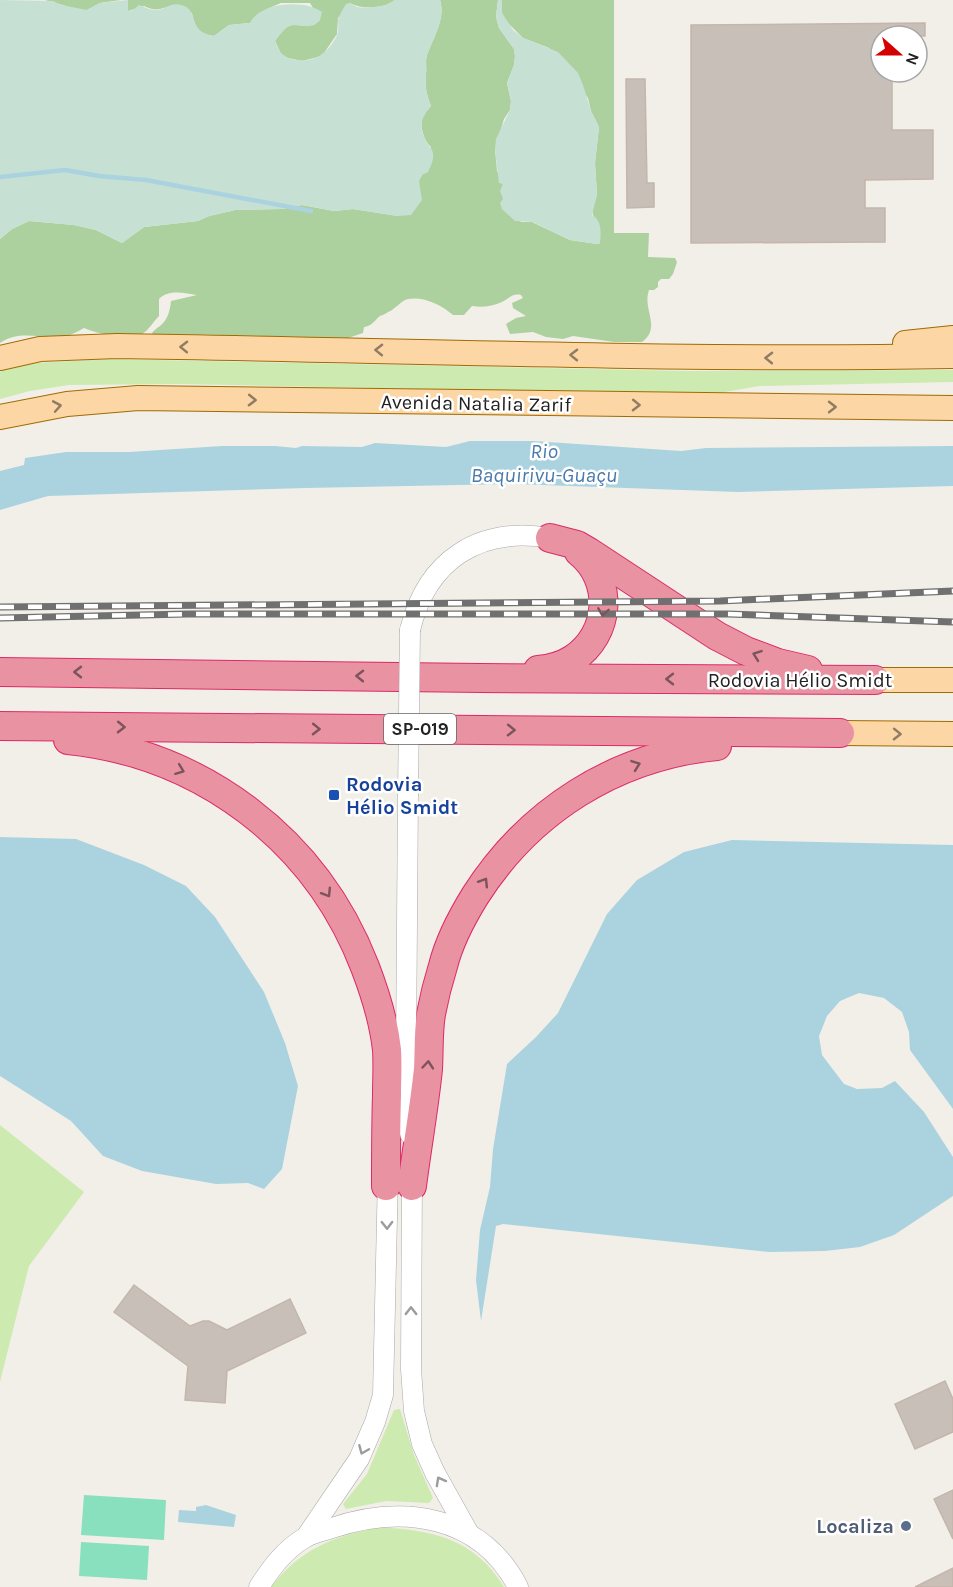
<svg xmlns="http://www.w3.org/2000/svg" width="953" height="1587" viewBox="0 0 953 1587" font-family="Karla,sans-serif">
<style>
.grass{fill:#cdebb0}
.forest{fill:#add19e}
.wetland{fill:#c6e0d4}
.pitch{fill:#88e0be}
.water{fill:#aad3df}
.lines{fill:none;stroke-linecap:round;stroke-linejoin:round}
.stream{stroke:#aad3df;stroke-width:4.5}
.building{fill:#c7bfb8;stroke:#c4b6ab;stroke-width:1.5}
.minor-casing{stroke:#a9a9a9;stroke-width:21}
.major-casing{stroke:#a06b00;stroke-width:26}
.highway-casing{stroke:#dc2a67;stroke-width:30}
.minor{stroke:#fff;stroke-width:20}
.major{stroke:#fcd6a4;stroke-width:24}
.highway{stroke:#e892a2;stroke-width:28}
.rail-casing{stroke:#707070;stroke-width:7}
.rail{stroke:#fff;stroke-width:4.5;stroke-dasharray:14;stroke-linecap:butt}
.minor-bridge-casing{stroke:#a9a9a9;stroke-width:21;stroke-linecap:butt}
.minor-bridge{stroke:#fff;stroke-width:20}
.oneway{stroke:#8f7c63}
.oneway2{stroke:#7b545c}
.oneway3{stroke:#9c9c9c}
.transit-dot{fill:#1a4fb4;stroke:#fff;stroke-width:2}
.service-dot{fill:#5c6f8a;stroke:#fff;stroke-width:2}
.labels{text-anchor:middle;stroke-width:5;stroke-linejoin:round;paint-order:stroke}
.shield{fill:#fff;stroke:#646464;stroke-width:1.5}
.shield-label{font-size:18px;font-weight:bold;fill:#222}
.street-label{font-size:20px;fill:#222;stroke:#fff}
.transit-label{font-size:20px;font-weight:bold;fill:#164399;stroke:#fff;text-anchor:start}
.service-label{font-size:20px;font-weight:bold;fill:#4e5e75;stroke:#fff;text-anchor:end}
.water-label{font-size:21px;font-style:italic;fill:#4a7aab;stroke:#fff}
</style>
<rect width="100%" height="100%" fill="#f2efe9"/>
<g class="grass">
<polygon points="108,359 685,371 953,370 953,382 759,386 708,395 178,384 69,385 30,391 0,399 0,372 3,370 34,363"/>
<polygon points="0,1125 84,1192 29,1266 0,1382"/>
<polygon points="400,1409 414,1455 433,1498 429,1503 386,1501 346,1509 343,1504 367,1474 394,1410"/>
<path d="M378 1527C432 1530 474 1538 504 1587H271C300 1549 333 1537 378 1527Z"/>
</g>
<g class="forest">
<polygon points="45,0 121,0 100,3 87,10 80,10"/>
<path d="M128 0H395C383 9 363 10 350 3L338 18 337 34 322 56 302 61 288 58 281 54 275 41C292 17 290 28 314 25L320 20 310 3H281L267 9 250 23 229 25 214 36C199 34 195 28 192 13L172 5C162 9 155 12 144 6L128 11Z"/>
<path d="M440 0H498L496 17 499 28 514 49 515 56 514 65 507 83 511 101 510 110 504 119 495 149 497 171 503 184 502 188 521 222H532L570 240 597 244 600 243 592 210 597 195 595 163 599 127 591 111 588 98 549 48 523 38 505 20 502 13V0H614V233H649L648 257 675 258 677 262 673 274 669 279H661L658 282V287L654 290H649C642 310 662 327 642 342H614L573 336 563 339 546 337 533 332 510 334 506 324 516 318 526 316 513 308 512 303 523 298 521 295C513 293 509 298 502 302 493 306 482 308 472 306L464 315H453C442 305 423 296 408 299 400 301 396 309 388 312 384 315 384 314 380 316 374 321 372 326 364 327L363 333 348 338 175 334 160 337 153 336 152 333C154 330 157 328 160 326 168 320 170 310 171 301L197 295C185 293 168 289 159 299V316C154 321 148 331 142 334 130 340 96 334 84 328 78 331 72 335 66 336 44 341 22 328 0 343V239L12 229 29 221 74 225 96 230 122 243 144 227 198 221 209 216 235 210 282 209 302 205 334 211 353 209 398 216 422 175 431 147C424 141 420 127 422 119 423 114 428 110 431 106 426 92 425 89 426 74 427 67 425 62 427 55 433 38 446 19 440 0Z"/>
</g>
<g class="wetland">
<path d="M0 0 53 1 61 5 87 10 100 3 128 0V11L133 10 139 5C145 7 151 11 158 10 166 9 172 2 181 5 201 10 185 31 214 36L229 25 250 23C261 1 306 0 322 12L320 20 314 25C290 28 292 18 275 41 279 53 284 59 298 60 315 63 330 51 337 35 339 30 338 25 338 21 339 15 343 9 346 4L350 3 357 7 368 8 386 5 395 0H440C446 19 433 38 427 55 425 62 427 67 426 74 425 89 426 92 431 106 421 118 418 126 426 141 428 146 432 148 433 153 434 160 431 166 428 172L422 175 419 181 422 200 411 215 398 216 353 209 334 211 302 205 282 209 235 210 209 216 198 221 144 227 122 243 96 230 74 225 29 221 12 229 0 239Z"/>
<path d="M498 0H502V13L513 30 523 38 558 52 578 73 583 85 591 111 599 127 595 163 597 195 592 215C602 220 601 233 600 243L597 244 570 240 533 222 515 221 502 209 500 203 503 199 500 191 503 184 499 183 495 149 496 139 510 110 511 101 507 83 514 65 515 56 514 49 499 28 496 17Z"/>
</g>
<g class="pitch">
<polygon points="84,1495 166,1500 164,1540 81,1535"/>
<polygon points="81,1542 149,1546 147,1580 79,1576"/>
</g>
<g class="water">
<polygon points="470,441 533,441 681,451 706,448 953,446 953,486 738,492 514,484 306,488 48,496 0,510 0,471 24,465 25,458 66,452 129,452 222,446 275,446 296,448 302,446 362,447 375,443 446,447"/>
<polygon points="0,837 76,839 144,865 186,886 215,917 264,992 285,1043 298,1086 282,1169 264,1189 248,1183 216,1184 142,1171 103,1156 71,1121 0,1076"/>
<polygon points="732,840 953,845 953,1109 910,1050 909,1032 902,1012 884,998 859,993 840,1001 827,1016 819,1036 822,1055 844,1084 857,1089 882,1088 895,1081 924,1112 953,1157 953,1196 894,1235 860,1247 825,1251 769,1252 503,1224 496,1226 481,1321 476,1280 480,1230 490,1187 493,1149 507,1064 536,1037 558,1013 607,914 637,880 684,852"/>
<polygon points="206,1505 236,1515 234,1527 178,1522 179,1510 196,1511 196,1507"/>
</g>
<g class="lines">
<polyline class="stream" points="0,177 65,170 99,176 146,180 311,211"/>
</g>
<g class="building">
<polygon points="925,23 925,36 881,36 881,72 892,72 892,130 933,130 933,179 865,180 865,208 885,208 885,242 691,243 691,25"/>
<polygon points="626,79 645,79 647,183 654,183 654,207 627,208"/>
<polygon points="134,1285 190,1326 203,1321 209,1321 227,1330 290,1299 306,1333 227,1371 225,1403 185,1400 188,1366 114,1312"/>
<polygon points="945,1381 953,1399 953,1432 915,1449 895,1404"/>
<polygon points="953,1490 953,1539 934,1499"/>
<polygon points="953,1568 953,1587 915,1587"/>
</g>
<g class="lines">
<g class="minor-casing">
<g id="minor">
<path d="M410 630C427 560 479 526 550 538"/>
<polyline points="408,795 406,1050 410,1134"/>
<polyline points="412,1176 411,1369 414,1411 422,1444 435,1473 468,1532"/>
<polyline points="306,1537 359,1459 375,1422 383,1395 388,1174"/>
<path d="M259 1587C271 1568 285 1549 306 1537 313 1533 323 1531 332 1528 403 1504 481 1515 518 1587"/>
</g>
</g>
<g class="major-casing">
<g id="major">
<polyline points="905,343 953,338"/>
<path d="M0 358 40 349 117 346C396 350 674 361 953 356"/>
<polyline points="0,417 67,404 138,398 953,408"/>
<polyline points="875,680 953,680"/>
<polyline points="840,733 953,734"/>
</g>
</g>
<g class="highway-casing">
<g id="highway">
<polyline points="550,538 577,545 589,552 717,636 746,651 778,663 808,670"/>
<path d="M538 670C550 669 562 666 573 659 611 634 614 580 579 552"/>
<polyline points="0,672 481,678 875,680"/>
<polyline points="0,726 840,733"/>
<path d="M68 740C203 754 316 840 365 967 375 993 384 1022 387 1050 388 1065 387 1080 387 1095 386 1125 386 1156 386 1186"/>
<path d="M412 1186C417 1147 424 1108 428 1069 429 1051 428 1032 431 1014 434 998 438 982 443 966 449 942 462 917 475 896 529 811 615 756 717 746"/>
</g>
</g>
<use href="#minor" class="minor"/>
<use href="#major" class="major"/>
<use href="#highway" class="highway"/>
<g class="rail-casing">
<g id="rail">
<polyline points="0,607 720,601 953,591"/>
<polyline points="0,618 188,614 728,614 953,622"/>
</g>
</g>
<use href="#rail" class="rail"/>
<g class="minor-bridge-casing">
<polyline id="minor-bridge" points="408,795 410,630"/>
</g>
<use href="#minor-bridge" class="minor-bridge"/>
</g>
<defs><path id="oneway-chevron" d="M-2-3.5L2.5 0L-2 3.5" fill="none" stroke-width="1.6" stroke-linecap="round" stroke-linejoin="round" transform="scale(1.5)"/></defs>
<g class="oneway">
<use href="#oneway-chevron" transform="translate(184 347) rotate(-179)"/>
<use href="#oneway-chevron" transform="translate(379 350) rotate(-179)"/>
<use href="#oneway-chevron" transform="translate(574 355) rotate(-179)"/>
<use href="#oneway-chevron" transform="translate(769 358) rotate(-179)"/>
<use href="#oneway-chevron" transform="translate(252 400) rotate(1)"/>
<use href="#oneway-chevron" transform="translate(636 405) rotate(1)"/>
<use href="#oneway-chevron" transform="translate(57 406) rotate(-10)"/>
<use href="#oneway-chevron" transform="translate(832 407)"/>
<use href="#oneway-chevron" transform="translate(897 734) rotate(1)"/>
</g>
<g class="oneway2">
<use href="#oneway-chevron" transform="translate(603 612) rotate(99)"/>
<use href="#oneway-chevron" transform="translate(757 655) rotate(-160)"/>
<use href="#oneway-chevron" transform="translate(78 672) rotate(-180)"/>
<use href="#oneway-chevron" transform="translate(360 676) rotate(-179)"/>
<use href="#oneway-chevron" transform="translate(670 679) rotate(-180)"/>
<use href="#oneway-chevron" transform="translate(121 727) rotate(1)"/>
<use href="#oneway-chevron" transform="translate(316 729) rotate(1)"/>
<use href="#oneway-chevron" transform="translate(511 730) rotate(1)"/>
<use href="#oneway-chevron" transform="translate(636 765) rotate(-20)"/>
<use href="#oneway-chevron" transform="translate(180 770) rotate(21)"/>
<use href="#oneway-chevron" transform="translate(484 882) rotate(-58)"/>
<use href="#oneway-chevron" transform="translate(327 893) rotate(58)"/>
<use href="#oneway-chevron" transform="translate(428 1065) rotate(-85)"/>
</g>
<g class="oneway3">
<use href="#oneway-chevron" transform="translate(387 1225) rotate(89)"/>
<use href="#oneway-chevron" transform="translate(411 1311) rotate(-90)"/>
<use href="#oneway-chevron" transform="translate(363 1450) rotate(113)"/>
<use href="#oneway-chevron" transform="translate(440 1481) rotate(-119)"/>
</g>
<rect class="transit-dot" x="328" y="789" width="12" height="12" rx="3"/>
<circle class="service-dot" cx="906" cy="1526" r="6"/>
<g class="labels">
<rect class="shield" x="384" y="714" width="72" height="30" rx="4.5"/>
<g class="shield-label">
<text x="420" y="735">SP-019</text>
</g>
<g class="street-label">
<text transform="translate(476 403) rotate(1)" y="7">Avenida Natalia Zarif</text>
<text x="800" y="687">Rodovia Hélio Smidt</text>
</g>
<g class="transit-label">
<text x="346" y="791">Rodovia<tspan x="346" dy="23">Hélio Smidt</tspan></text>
</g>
<g class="service-label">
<text x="894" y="1533">Localiza</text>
</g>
<g class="water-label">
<text x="544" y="458">Rio<tspan x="544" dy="24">Baquirivu-Guaçu</tspan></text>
</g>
</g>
<g transform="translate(899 54) rotate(111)"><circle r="28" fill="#ffffff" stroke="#a7a7a7" stroke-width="1.5"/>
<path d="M0-4.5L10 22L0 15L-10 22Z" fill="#d40000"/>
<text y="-9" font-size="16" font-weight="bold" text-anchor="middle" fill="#222222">N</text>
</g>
</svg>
